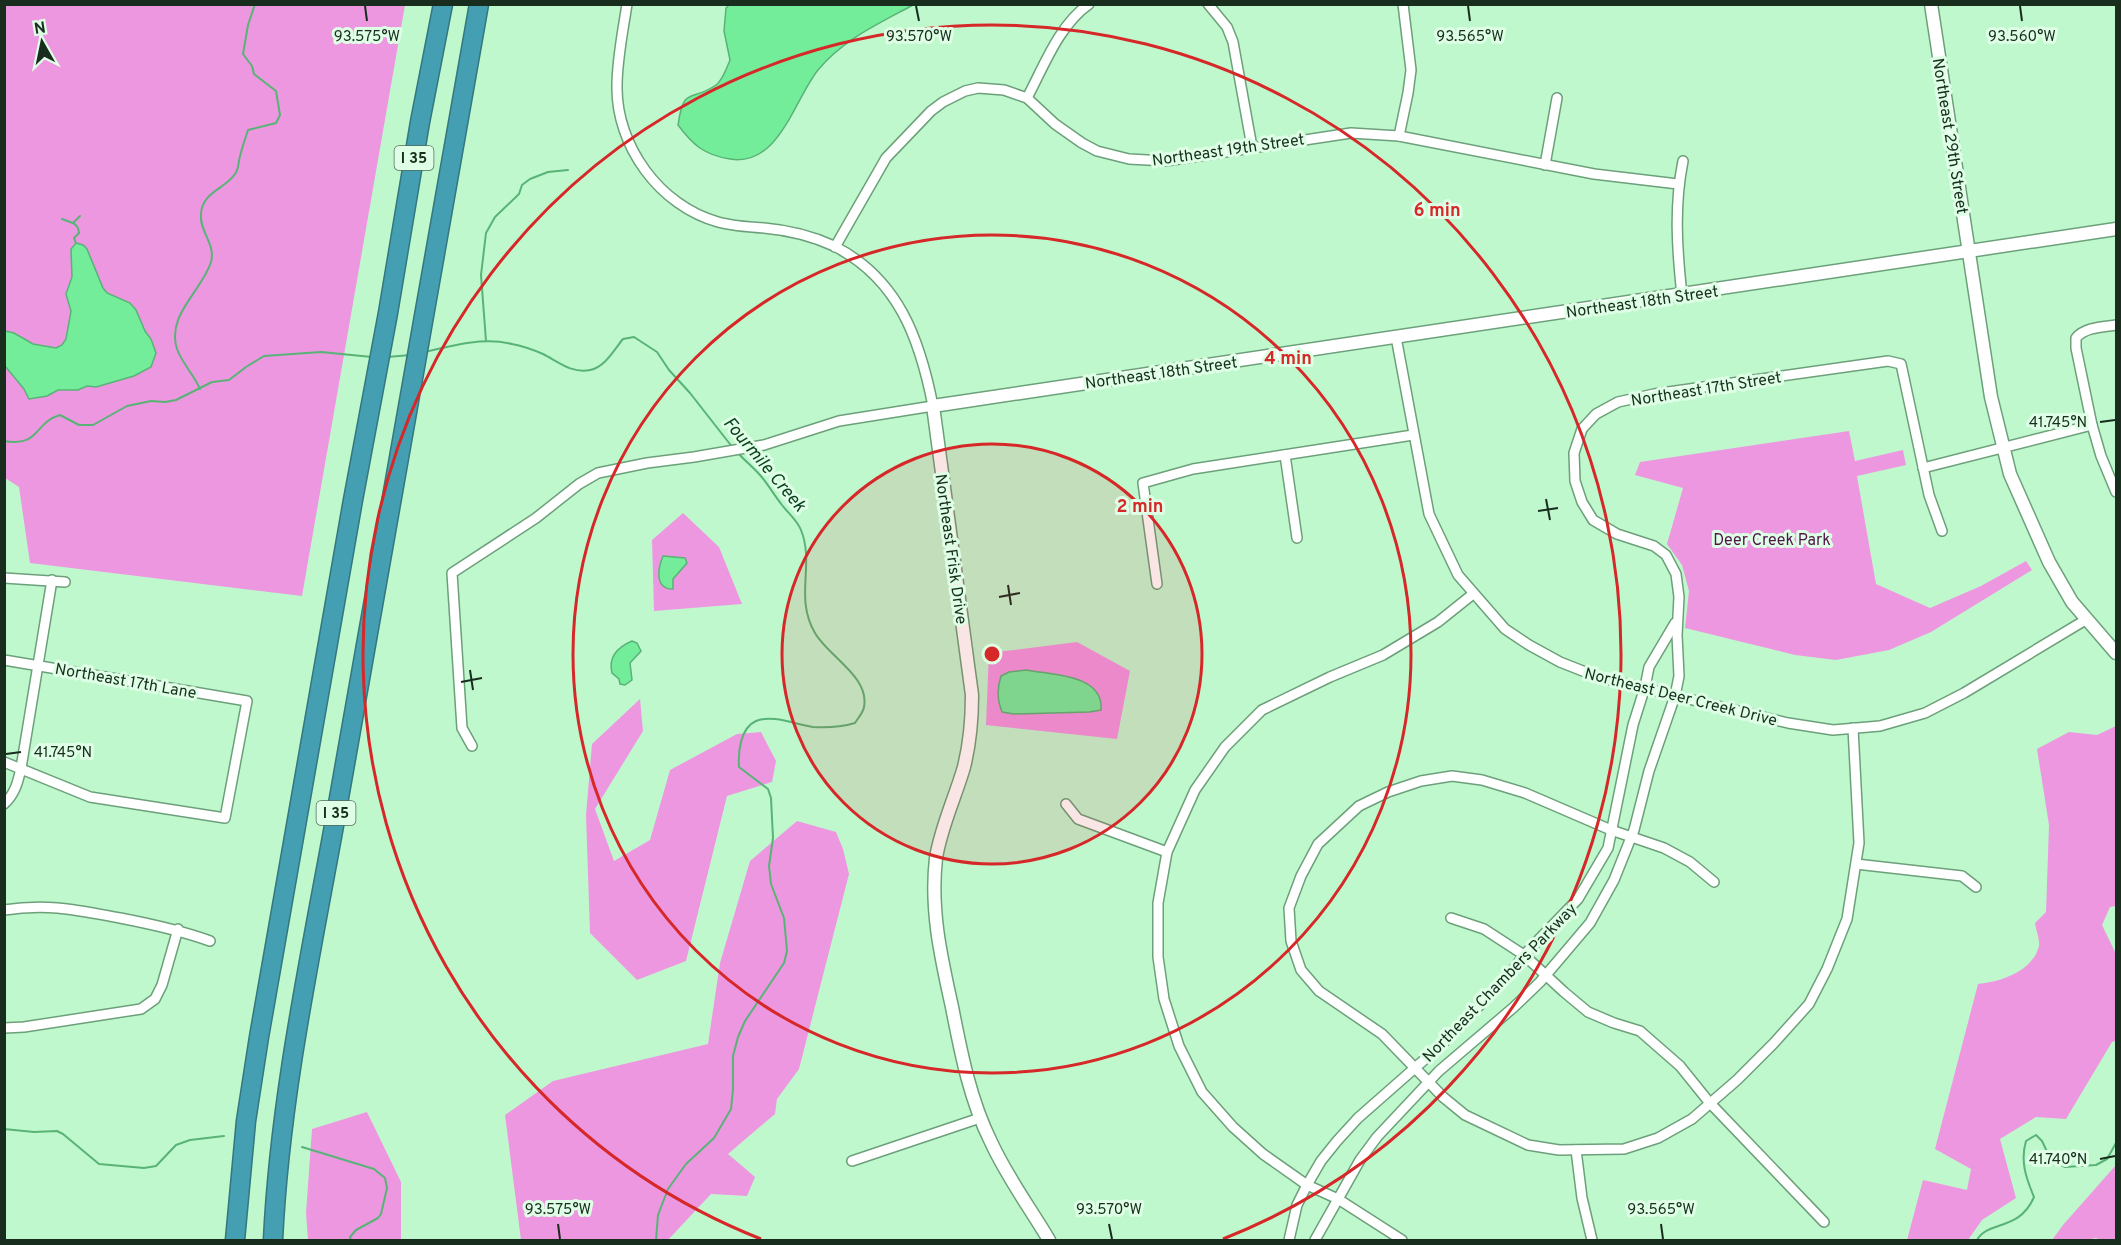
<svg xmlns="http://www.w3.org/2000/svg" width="2121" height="1245" viewBox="0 0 2121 1245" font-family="Overpass,sans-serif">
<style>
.green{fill:#ee97e1}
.water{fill:#74ed9b;stroke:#58b376;stroke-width:1.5}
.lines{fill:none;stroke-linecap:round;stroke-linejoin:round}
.stream{stroke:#58b376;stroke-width:2}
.minor-casing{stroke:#6ca07a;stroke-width:12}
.tertiary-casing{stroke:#6ca07a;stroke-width:15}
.motorway-casing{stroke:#34777e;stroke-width:21}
.minor{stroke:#fff;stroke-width:9}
.tertiary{stroke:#fff;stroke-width:12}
.motorway{stroke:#439fb1;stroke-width:18}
.ticks{fill:none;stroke:#182d1e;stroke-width:2}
.ring{fill:none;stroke:#d62828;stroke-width:3}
.labels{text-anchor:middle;stroke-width:6;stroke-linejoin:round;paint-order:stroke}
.shield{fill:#deffe5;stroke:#536c5a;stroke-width:1.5}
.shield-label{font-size:15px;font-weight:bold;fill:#182d1e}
.street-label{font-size:16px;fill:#182d1e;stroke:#deffe5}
.park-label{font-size:16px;fill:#50144a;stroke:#deffe5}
.water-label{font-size:18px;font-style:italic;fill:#0c3f20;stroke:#deffe5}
.ticks-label{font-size:15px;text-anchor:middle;fill:#182d1e;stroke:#deffe5;stroke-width:6;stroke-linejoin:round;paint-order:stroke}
.centre{fill:#d62828;stroke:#deffe5;stroke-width:3}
.ring-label{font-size:18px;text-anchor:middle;font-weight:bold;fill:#d62828;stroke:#deffe5;stroke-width:6;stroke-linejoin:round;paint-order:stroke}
</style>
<rect width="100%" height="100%" fill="#c0f8ce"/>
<g class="green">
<polygon points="5,5 405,5 302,596 30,563 19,487 5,478"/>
<polygon points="1849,431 1855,461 1903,450 1906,465 1857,476 1876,584 1930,608 1981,586 2026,561 2032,570 1931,632 1889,650 1836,660 1795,655 1685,628 1689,591 1682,565 1667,544 1683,488 1635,475 1640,462"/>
<polygon points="683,513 719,547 742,604 654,611 652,540"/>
<polygon points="1077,642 1130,671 1117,739 986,725 989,653"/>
<polygon points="640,699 643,731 595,809 614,861 650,840 670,770 737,734 761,732 776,761 772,782 727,796 686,961 637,980 590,933 586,815 592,744"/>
<path d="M2116 726V906L2110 907 2102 925 2116 954V1041L2112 1042 2066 1119 2036 1117 2000 1139 2016 1198 1982 1220 1968 1240H1907L1923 1180 1967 1190 1971 1169 1935 1149 1978 984C2001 982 2033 971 2039 946 2040 940 2036 930 2035 923L2046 912 2049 825 2037 749 2069 732 2097 735Z"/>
<polygon points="797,821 836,832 843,849 849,874 799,1069 777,1099 775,1114 728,1154 755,1177 747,1196 711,1194 668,1240 521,1240 505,1115 553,1081 708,1044 720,963 750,861"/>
<polygon points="367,1112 401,1182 401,1240 308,1240 306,1213 312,1129"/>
<polygon points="2116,1165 2116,1240 2101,1240 2096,1238 2085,1240 2052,1240 2063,1225"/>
</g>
<g class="water">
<path d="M730 4H913V5C880 23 842 40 818 70 794 100 779 167 730 159 704 155 693 145 678 125 684 85 690 103 716 85 723 80 727 67 730 60L724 31 726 8Z"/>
<polygon points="76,243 83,245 87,249 103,288 107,293 130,303 136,310 145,331 151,339 156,353 151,367 134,376 96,387 87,386 78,390 58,390 47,396 29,399 24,389 5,366 5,331 14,333 33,344 56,348 62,345 66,339 71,311 66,294 72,277 71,249"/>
<path d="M663 556 685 558 687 563 673 579V589C654 589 658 568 663 556Z"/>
<path d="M632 641 637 643 641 651 630 663 632 680 625 685 620 684 619 679 612 673C608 657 618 647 632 641Z"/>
<path d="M1026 670C1051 675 1104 674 1101 710L1089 712 1014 714 1002 712C997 699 997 689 1001 676L1009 672Z"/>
</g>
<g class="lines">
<g class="stream">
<path d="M62 219C71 223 78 222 79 233L74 238 76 243"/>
<polyline points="74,222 80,216"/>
<polyline points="486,341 481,275 486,233 495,217 519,194 522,185 530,179 548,172 568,170"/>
<path d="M425 352C453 345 484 337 512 344 522 346 534 350 543 354 557 361 572 374 590 370 605 367 614 350 623 339L634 337 657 352 669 370 690 393 733 448"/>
<polyline points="387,357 411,355"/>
<path d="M200 389C194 375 182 363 177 349 166 315 202 291 211 262 216 244 199 231 201 214 202 192 225 189 235 174 239 169 238 163 240 156 242 148 245 139 248 130L276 123 280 115 276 91 254 74 252 66 243 54 248 25 255 4"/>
<path d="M4 441C41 447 33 423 60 415L79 425H93L127 406 151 401 165 402 176 400 212 382 229 380 246 367 264 356 321 352 372 357"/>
<polyline points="2116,926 2116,932"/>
<polyline points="4,1129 34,1132 57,1131 63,1134 99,1164 144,1168 156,1166 176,1145 190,1140 224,1136"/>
<polyline points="302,1147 374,1169 385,1178 387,1188 381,1214 378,1218 356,1230 350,1237 351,1240"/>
<path d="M656 1240 658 1215 668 1189 686 1164 714 1138 731 1109 733 1089V1056L738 1037 745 1021 784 963 787 951 784 918 771 884 769 866 773 838 771 798 768 789 739 767C738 753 740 728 756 721 772 714 797 725 813 727 828 728 841 727 855 723 858 718 863 713 864 707 870 677 828 656 815 633 794 597 815 565 801 530 797 520 788 513 782 505 774 495 768 484 760 475 753 467 744 460 737 452"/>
<path d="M1977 1240C1988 1220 2019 1232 2034 1197 2026 1178 2020 1161 2026 1141L2036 1135 2042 1141 2051 1160 2065 1167 2096 1165 2107 1159 2116 1143"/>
</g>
<g class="minor-casing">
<g id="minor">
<polyline points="1208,4 1227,27 1233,42 1252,147"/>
<path d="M1027 98C1044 66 1059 25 1089 4"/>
<polyline points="1399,136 1408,93 1411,70 1403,4"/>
<polyline points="1545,165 1557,98"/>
<polyline points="835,247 886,158 931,111 943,102 965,91 978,88 1004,90 1027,98 1055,124 1082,143 1097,151 1129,159 1166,161 1351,133 1399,136 1594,174 1678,184"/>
<path d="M1682 295C1677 250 1674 206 1683 161"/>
<path d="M2116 325C2103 327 2085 327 2076 338V348L2092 425 2101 456 2116 492"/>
<polyline points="1396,337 1429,514 1458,575 1505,629 1529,645 1560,662 1598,677 1788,723 1833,730 1880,726 1925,713 1964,693 2087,619"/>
<polyline points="1285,455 1297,538"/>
<polyline points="1923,468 2092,425"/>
<polyline points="4,578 65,582"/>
<polyline points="1157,584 1143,483 1193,469 1413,435"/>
<polyline points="4,660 247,701 225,818 90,797 4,762"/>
<path d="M472 746 462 728 452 573 536 518 579 484 598 473 647 463 694 457 764 445 839 421 933 406C920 340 899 279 834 246 812 236 787 230 764 228 748 227 733 226 718 222 660 206 616 146 617 86 617 59 623 31 627 4"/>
<path d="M4 804C15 794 18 782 21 768L52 580"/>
<polyline points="1066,804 1078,819 1167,852"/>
<polyline points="1856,864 1962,876 1976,887"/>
<polyline points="1714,882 1690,862 1664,848 1611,830 1525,793 1482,780 1452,776 1421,781 1388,792 1359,806 1318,844 1301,876 1289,908 1291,941 1301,970 1319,991 1382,1034 1443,1097 1465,1115 1528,1145 1559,1150 1624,1149 1658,1138 1692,1119 1737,1080 1774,1043 1809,1004 1827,969 1847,919 1859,843 1853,728"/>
<path d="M4 910C48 903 77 910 120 918 151 924 180 930 210 941"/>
<polyline points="1451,918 1484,929 1524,955 1564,992 1588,1012 1614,1023 1640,1031 1680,1066 1709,1102 1824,1222"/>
<polyline points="4,1028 24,1027 141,1009 155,999 162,985 178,929"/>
<polyline points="1576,1150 1582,1198 1592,1240"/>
<polyline points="852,1161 980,1118"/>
<polyline points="1289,1240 1297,1205 1307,1185 1321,1161 1337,1141 1358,1118 1441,1045 1509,975 1524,955 1578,899 1608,848 1633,725 1645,687 1649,667 1675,623"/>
<polyline points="1315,1240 1360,1160 1377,1137 1439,1071 1514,1007 1540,982 1590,923 1614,880 1634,830 1649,771 1675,696 1679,676 1677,635 1679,597 1676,574 1666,555 1654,546 1617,534 1593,520 1582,502 1575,481 1574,453 1582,429 1596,414 1618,402 1654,394 1888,361 1901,364 1929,495 1942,531"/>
<polyline points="1402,1240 1338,1199 1307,1185 1263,1154 1233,1127 1202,1092 1179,1046 1164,999 1158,957 1158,903 1167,852 1195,790 1225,747 1262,710 1330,677 1383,655 1438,622 1473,594"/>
</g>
</g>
<g class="tertiary-casing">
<g id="tertiary">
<polyline points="1931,4 1991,397 2010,474 2049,562 2072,602 2116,653"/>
<path d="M1049 1240C1030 1208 1007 1177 991 1142 970 1100 961 1053 952 1007 941 957 930 910 936 858 941 827 955 798 964 767 970 743 972 719 972 695L933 406 2116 229"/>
</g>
</g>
<g class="motorway-casing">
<g id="motorway">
<polyline points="235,1240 246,1121 259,1037 353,500 388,313 420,122 443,4"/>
<path d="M273 1240C280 1092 313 945 339 798 385 534 434 270 479 4"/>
</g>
</g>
<use href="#minor" class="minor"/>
<use href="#tertiary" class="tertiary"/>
<use href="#motorway" class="motorway"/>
</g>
<path class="ticks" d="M365 6 367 21M916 6 919 21M1468 6 1470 21M2020 6 2022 21M2100 422 2115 420M1546 499 1550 520M1538 511 1558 508M1008 585 1011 605M999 597 1020 593M470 670 473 690M461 682 482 678M6 754 21 752M2100 1159 2115 1156M558 1224 560 1239M1109 1224 1112 1239M1661 1224 1663 1239"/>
<circle cx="992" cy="654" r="210" fill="#d62828" fill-opacity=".12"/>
<g class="ring">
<circle cx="992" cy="654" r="210"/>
<circle cx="992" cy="654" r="419"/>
<path d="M761 1239A629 629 0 1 1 1223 1239"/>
</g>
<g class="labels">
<g class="shield">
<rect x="394.5" y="146" width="39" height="24" rx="4.5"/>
<rect x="316.5" y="801" width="39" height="24" rx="4.5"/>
</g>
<g class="shield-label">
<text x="414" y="163">I 35</text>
<text x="336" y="818">I 35</text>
</g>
<g class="street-label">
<text transform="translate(1951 136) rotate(81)" y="6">Northeast 29th Street</text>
<text transform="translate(1228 149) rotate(-8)" y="6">Northeast 19th Street</text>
<text transform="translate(1642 301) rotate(-8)" y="6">Northeast 18th Street</text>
<text transform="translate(1161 372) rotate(-8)" y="6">Northeast 18th Street</text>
<text transform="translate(1706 388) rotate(-9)" y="6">Northeast 17th Street</text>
<text transform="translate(952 549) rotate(82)" y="6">Northeast Frisk Drive</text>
<text transform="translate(126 680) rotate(10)" y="6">Northeast 17th Lane</text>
<text transform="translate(1681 696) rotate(14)" y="6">Northeast Deer Creek Drive</text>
<text transform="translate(1499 982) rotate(-46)" y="6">Northeast Chambers Parkway</text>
</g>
<g class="park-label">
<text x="1772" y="545">Deer Creek Park</text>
</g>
<g class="water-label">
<text transform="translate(765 464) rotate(50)" y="6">Fourmile Creek</text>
</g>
</g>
<g class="ticks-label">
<text x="367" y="41">93.575°W</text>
<text x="919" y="41">93.570°W</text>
<text x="1470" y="41">93.565°W</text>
<text x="2022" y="41">93.560°W</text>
<text x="2058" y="427">41.745°N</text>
<text x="63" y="757">41.745°N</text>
<text x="2058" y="1164">41.740°N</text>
<text x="558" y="1214">93.575°W</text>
<text x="1109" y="1214">93.570°W</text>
<text x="1661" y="1214">93.565°W</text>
</g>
<circle cx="992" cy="654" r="9" class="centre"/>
<g class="ring-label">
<text x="1437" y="216">6 min</text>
<text x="1288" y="364">4 min</text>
<text x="1140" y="512">2 min</text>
</g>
<rect width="2121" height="1245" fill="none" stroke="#182d1e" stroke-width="12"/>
<g transform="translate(42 42) rotate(351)" stroke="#deffe5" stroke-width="4.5" paint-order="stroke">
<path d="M0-4.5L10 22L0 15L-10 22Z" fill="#182d1e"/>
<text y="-9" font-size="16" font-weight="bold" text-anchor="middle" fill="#182d1e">N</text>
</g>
</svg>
